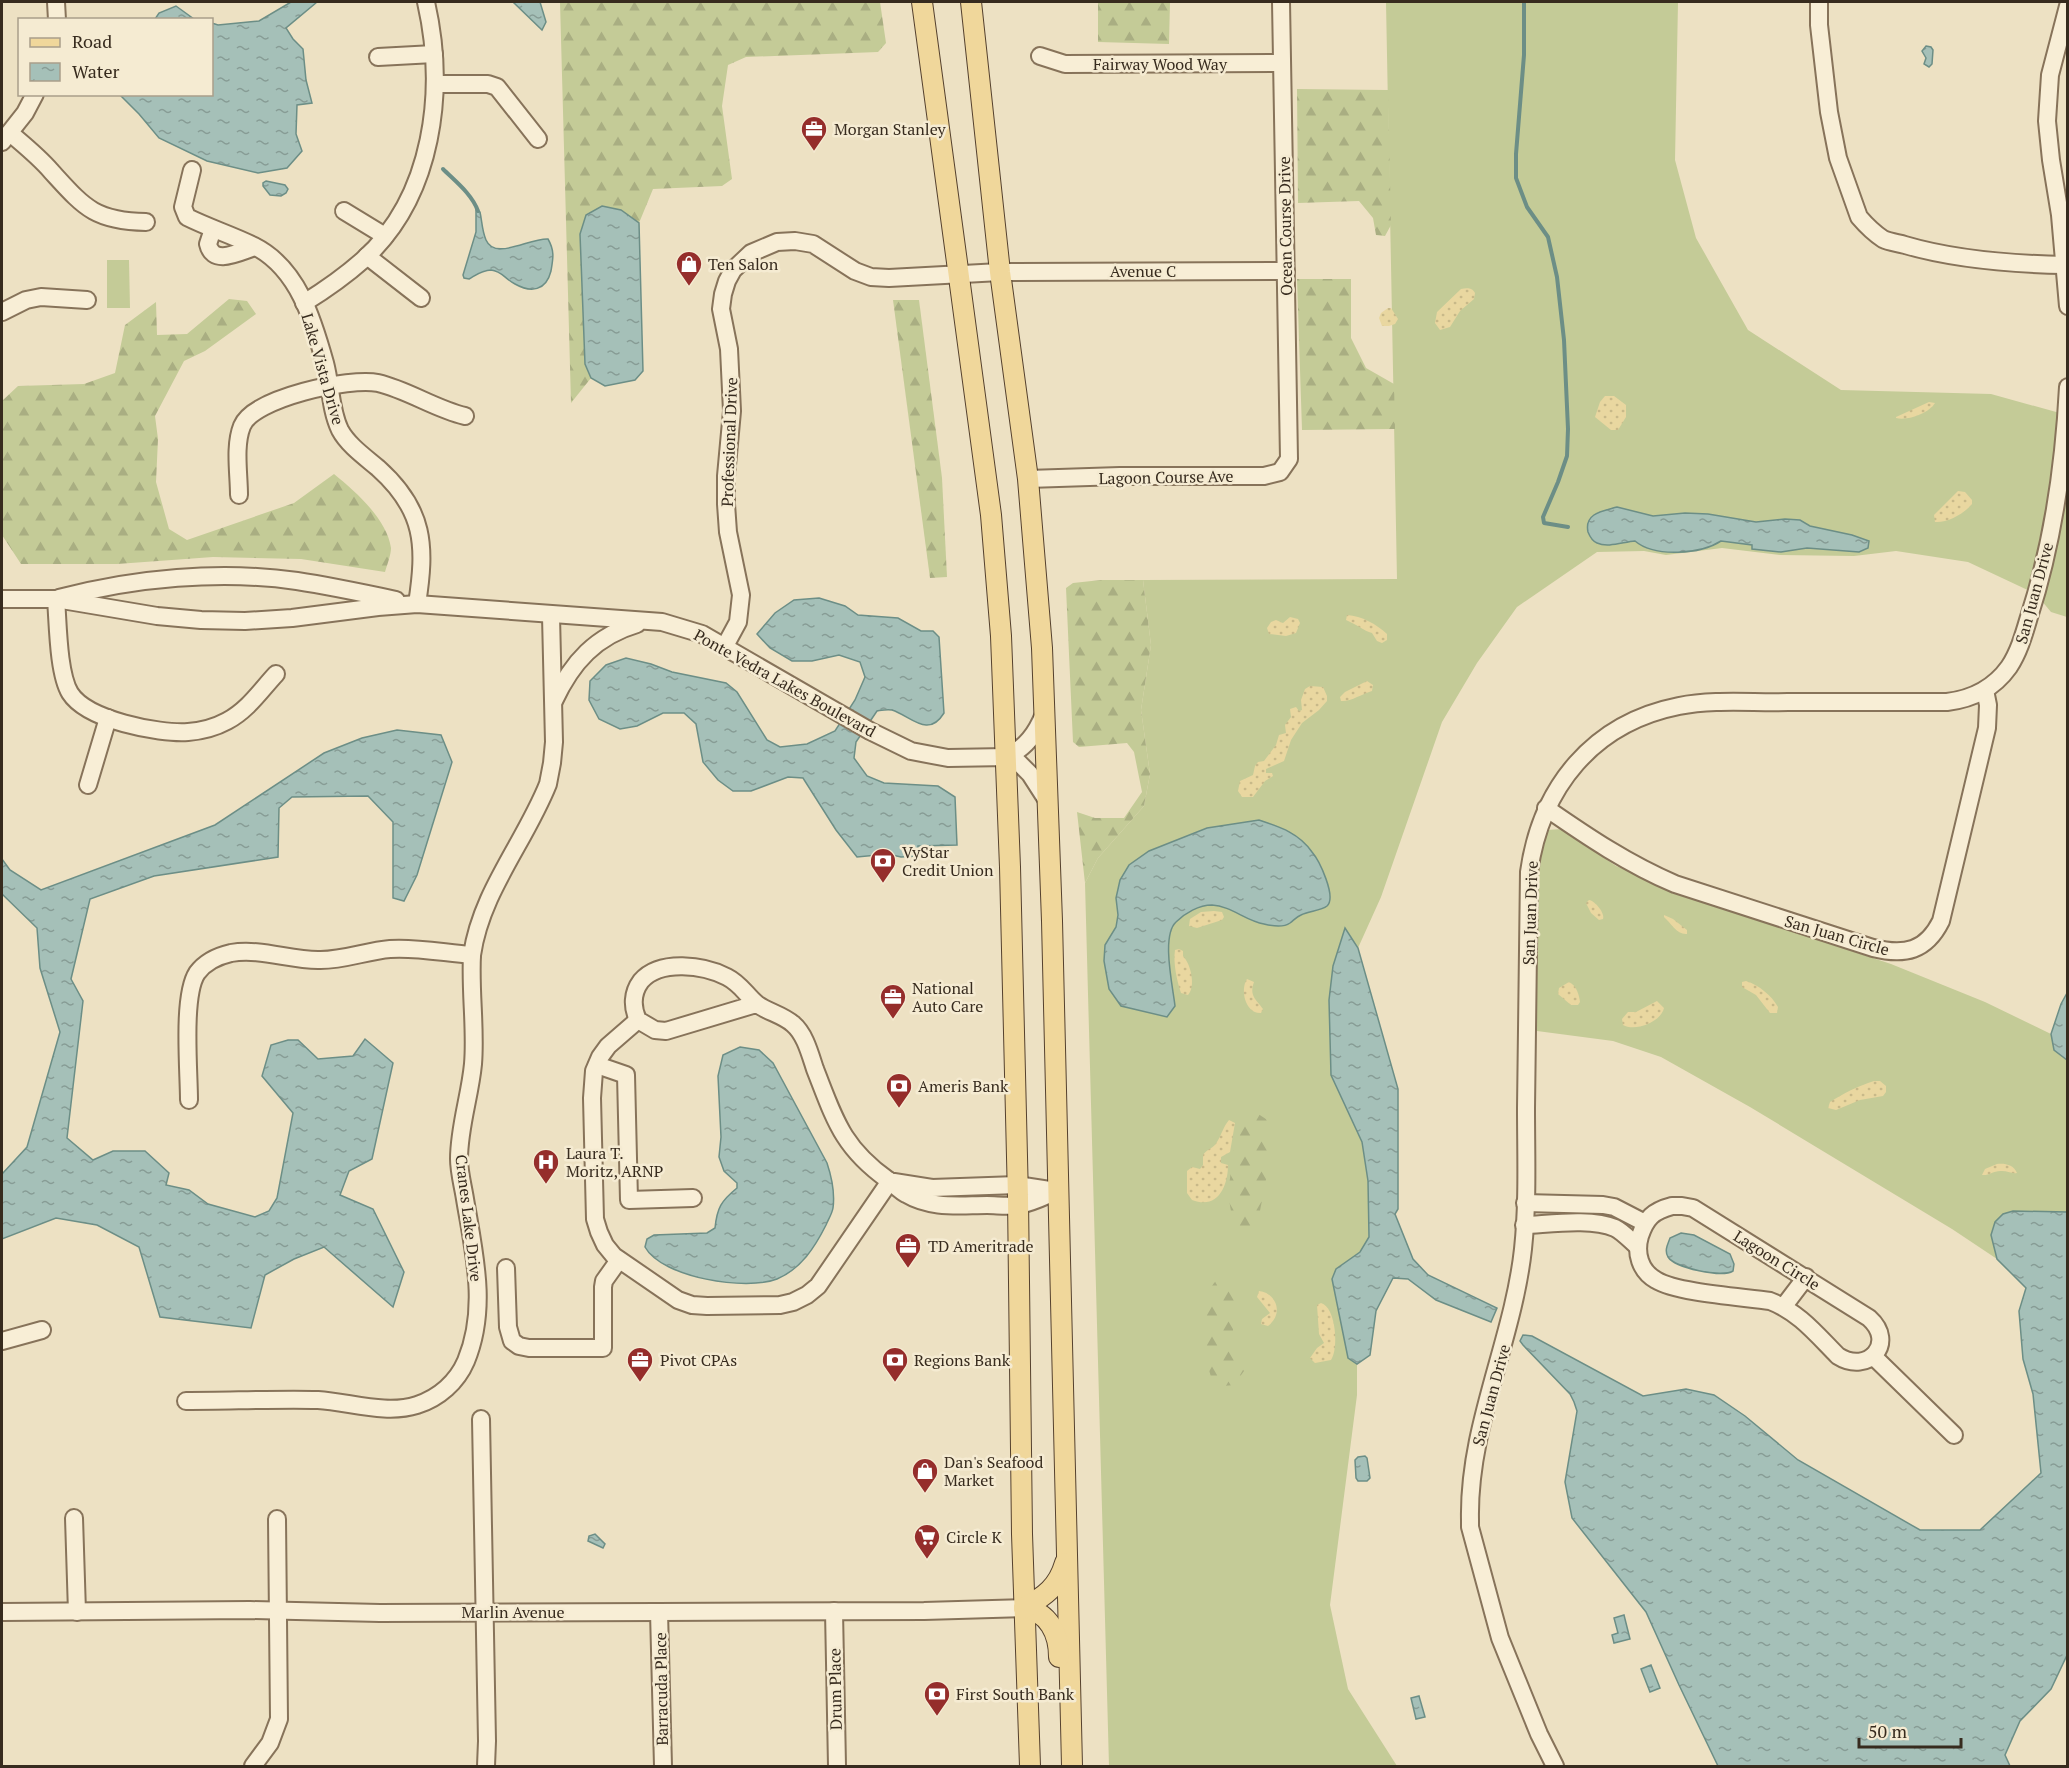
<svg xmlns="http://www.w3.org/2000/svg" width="2069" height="1768" viewBox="0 0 2069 1768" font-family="'PT Serif',serif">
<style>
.grass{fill:#c4cb97}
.forest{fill:url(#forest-firs)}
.sand{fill:url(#sand-dots)}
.water{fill:url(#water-ripples);stroke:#6c8e86;stroke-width:1.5}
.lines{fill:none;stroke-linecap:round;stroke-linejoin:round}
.stream{stroke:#6c8e86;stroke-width:4}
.minor-casing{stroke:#87735a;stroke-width:20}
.major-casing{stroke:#55412e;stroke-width:22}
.minor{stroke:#f8eed6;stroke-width:16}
.major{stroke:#f0d79b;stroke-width:20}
.labels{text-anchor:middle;stroke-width:5;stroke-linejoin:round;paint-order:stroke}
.street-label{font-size:16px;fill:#372b1e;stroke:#f5ebd2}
.poi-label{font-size:16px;fill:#372b1e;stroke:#f5ebd2;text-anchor:start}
</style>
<defs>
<pattern id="forest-firs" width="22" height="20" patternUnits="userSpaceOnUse" patternTransform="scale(1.5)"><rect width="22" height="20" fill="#c4cb97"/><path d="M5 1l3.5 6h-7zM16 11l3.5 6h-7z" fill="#a9ae82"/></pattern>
<pattern id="sand-dots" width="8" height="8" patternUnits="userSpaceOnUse" patternTransform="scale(1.5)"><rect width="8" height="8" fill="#e9d7a0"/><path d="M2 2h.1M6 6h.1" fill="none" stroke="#c8b989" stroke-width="1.8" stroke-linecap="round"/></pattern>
<pattern id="water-ripples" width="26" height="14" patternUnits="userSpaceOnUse" patternTransform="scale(1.5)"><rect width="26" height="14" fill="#a5c0b8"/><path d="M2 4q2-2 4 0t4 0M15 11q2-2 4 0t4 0" fill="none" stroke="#879c95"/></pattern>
</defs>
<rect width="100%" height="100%" fill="#ede1c3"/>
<g class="grass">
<polygon points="1386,2 1678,2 1675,160 1696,238 1748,330 1841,390 1991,394 2067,415 2067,617 2051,612 2036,594 1968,562 1896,551 1854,556 1780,555 1722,548 1666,555 1644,551 1597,552 1517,607 1477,663 1442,722 1381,897 1358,948 1346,929 1331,1075 1362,1142 1368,1181 1369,1237 1360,1252 1336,1269 1348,1357 1357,1364 1357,1395 1330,1605 1348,1689 1397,1766 1109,1766 1085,883 1098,858 1144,806 1150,774 1141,710 1151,645 1143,580 1397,579"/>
<polygon points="107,260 129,260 130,308 107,308"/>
<polygon points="1562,829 1616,866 1718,907 1891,964 1985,1002 2051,1034 2054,1050 2067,1060 2067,1212 2013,1211 1992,1235 1997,1259 1952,1229 1750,1107 1661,1057 1613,1041 1537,1031 1537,882 1539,859 1547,830"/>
</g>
<g class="forest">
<polygon points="560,2 880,2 886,43 878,52 746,57 728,65 722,106 732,179 722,186 653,189 639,223 621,210 586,215 580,234 585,364 591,378 571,403"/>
<polygon points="1098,2 1170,2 1169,44 1098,42"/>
<polygon points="1297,89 1388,90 1391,225 1385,236 1376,235 1373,218 1359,201 1298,203"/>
<polygon points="1297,279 1351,279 1351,338 1366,368 1394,384 1395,429 1302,430"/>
<path d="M229 299 247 301 256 314 205 351 184 361 155 416 158 439 156 482 169 529 187 540 294 503 334 474C355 491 387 519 391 548 391 555 387 565 385 572L301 559 213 557 117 564H21L2 535V401L18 386 84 384 115 373 125 325 156 302 157 335 187 334Z"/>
<polygon points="893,300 919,300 942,478 947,577 930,578"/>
<polygon points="1101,580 1143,580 1151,645 1141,710 1150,774 1144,806 1098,858 1085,883 1077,812 1095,818 1124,818 1142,792 1134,752 1127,743 1079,747 1073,742 1066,588 1073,583"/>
<polygon points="1252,1110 1269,1121 1267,1174 1255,1237 1238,1243 1234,1230 1228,1193 1234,1149 1243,1120"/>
<path d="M1222 1275 1239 1278C1236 1300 1229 1338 1236 1359 1238 1363 1242 1368 1244 1371L1234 1385 1223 1386 1212 1380C1204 1353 1194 1312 1212 1286 1214 1282 1218 1279 1222 1275Z"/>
</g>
<g class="sand">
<path d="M1461 289C1466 288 1472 287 1475 293L1474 299 1460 311 1450 327 1440 330 1435 323 1437 312Z"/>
<polygon points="1388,308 1391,308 1398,319 1395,324 1389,326 1382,326 1379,318 1381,313"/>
<polygon points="1605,396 1614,396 1626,405 1626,417 1618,430 1611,430 1595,417 1600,402"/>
<path d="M1929 402 1935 403C1929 413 1908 421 1896 418V417Z"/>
<path d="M1958 491 1965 492 1972 500V504C1964 514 1947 523 1935 522L1934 515Z"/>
<path d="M1347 615C1362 616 1376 624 1387 634V640L1382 643 1377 641 1372 633C1364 631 1356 624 1346 620Z"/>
<polygon points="1290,617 1298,619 1300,623 1296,633 1286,636 1269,634 1267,628 1271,622 1276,620 1283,623"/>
<path d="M1367 681 1373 685 1372 691C1362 694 1350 702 1341 701L1340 697 1345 692Z"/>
<polygon points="1310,686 1323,687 1327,696 1327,701 1319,710 1302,723 1291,740 1284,761 1266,769 1266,773 1272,773 1273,776 1265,781 1253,797 1242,797 1238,791 1240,781 1253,775 1255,766 1258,762 1264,761 1276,745 1279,735 1286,733 1285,725 1291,717 1290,709 1296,707 1299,711 1302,710 1301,700 1305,689"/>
<path d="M1589 900C1595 901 1605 913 1603 919L1599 920 1591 913 1586 903Z"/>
<polygon points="1214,911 1222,912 1224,917 1222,920 1197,928 1189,926 1190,919 1201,912"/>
<path d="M1664 915 1673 919 1687 930V934C1677 935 1671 923 1664 917Z"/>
<path d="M1179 949 1183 951V956C1191 964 1196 987 1188 995L1181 993C1177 981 1173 963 1175 950Z"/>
<path d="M1247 979 1254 982C1249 996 1256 999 1263 1009L1261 1013C1245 1014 1240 989 1247 979Z"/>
<path d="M1746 981C1759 985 1772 996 1778 1007L1777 1013H1770L1756 995 1742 987V982Z"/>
<path d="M1569 982C1577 986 1579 995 1580 1002L1578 1005H1571L1558 994 1559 988Z"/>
<path d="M1657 1001 1664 1008C1661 1022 1635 1032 1623 1025L1622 1019 1628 1012H1636Z"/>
<path d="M1874 1081H1880L1886 1086V1092L1883 1096 1860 1100 1836 1110 1828 1108 1830 1102C1844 1093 1858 1086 1874 1081Z"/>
<path d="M1229 1120 1235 1123 1230 1152 1221 1157V1163L1228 1165C1228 1186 1218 1210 1192 1200L1187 1193V1171L1192 1167 1200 1169 1203 1165V1155C1207 1149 1214 1148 1217 1142 1222 1134 1223 1127 1229 1120Z"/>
<path d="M1997 1164C2005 1163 2014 1165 2017 1173 2011 1174 2008 1171 2002 1171 1994 1170 1989 1176 1982 1175L1985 1169Z"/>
<path d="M1259 1291C1275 1292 1285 1313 1268 1326L1261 1324 1262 1319 1270 1313 1257 1297Z"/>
<path d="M1321 1303C1336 1307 1339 1349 1331 1360L1315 1363 1310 1358 1317 1348 1324 1343 1319 1334 1317 1305Z"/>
</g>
<g class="water">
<polygon points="291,2 317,2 286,28 293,39 303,49 306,80 312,103 297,105 296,134 302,151 287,168 258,173 207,161 159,138 139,114 120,95 212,94 212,23 218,25 259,21"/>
<polygon points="513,2 540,2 546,22 542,30"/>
<polygon points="176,6 194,19 197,19 155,19 159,13"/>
<polygon points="1926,46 1931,47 1933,50 1932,64 1929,67 1924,64 1926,58 1922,51"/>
<polygon points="266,181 285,185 288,189 286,193 281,196 270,195 263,186 263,183"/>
<polygon points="602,206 621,210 639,223 643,371 635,380 605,386 591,378 585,364 580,234 586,215"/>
<path d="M476 210 480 212C482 221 482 231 486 240 495 261 529 238 548 239 555 251 553 259 551 271 546 291 531 293 515 284 505 279 502 271 491 270 482 270 476 275 469 279L464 278 463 275 476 232Z"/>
<path d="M1617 507 1653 516 1685 513 1708 514 1756 522 1785 519 1800 520 1810 526 1852 535 1869 541 1868 548 1859 552 1807 548 1781 552 1752 549V545L1721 541C1701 554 1655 558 1635 541 1623 542 1608 548 1597 543 1592 541 1590 537 1588 532 1584 513 1603 511 1617 507Z"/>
<path d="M819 598 845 606 858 615 898 618 921 631H933L939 637 944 713C928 739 911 716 892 710 887 709 883 710 877 711L856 742 854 758 867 776 884 783 938 786 955 797 957 845 918 846 917 856 901 857 888 854 857 857 836 830 803 778 788 777 751 791H733L718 780 703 762 696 724 684 713H663L637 726 620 729 599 719 589 700 590 681 606 665 626 658 651 664 672 672 726 683 737 692 767 740 780 747 807 744 835 731 855 700 865 677 860 662 839 655 812 661H792L770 648 757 634 775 613 794 600Z"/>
<polygon points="397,730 441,735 452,762 417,875 404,901 393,898 393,822 368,796 292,797 279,808 278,857 154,876 90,899 71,979 83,1001 67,1138 93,1160 113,1151 145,1151 169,1173 166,1185 189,1190 208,1204 255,1217 269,1211 277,1198 293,1113 262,1076 271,1045 288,1040 298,1040 318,1059 353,1056 365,1039 393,1063 372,1159 349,1171 340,1195 373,1209 404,1272 393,1307 324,1247 294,1259 265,1275 251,1328 160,1317 139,1247 97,1225 56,1218 2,1239 2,1174 27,1147 60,1032 40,968 37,928 2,894 2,859 10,870 41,890 215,825 324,753 362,738"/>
<path d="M1259 820C1280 827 1299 833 1312 852 1319 860 1337 897 1327 906 1321 911 1308 911 1301 915 1296 917 1294 920 1290 923 1283 928 1272 926 1264 924 1246 921 1231 906 1212 905 1199 905 1185 913 1176 922 1161 936 1173 987 1175 1006L1167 1017 1121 1006 1109 989 1104 961 1105 945 1116 927 1118 915 1116 898 1120 880 1129 865 1149 851 1207 828Z"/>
<polygon points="1345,928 1358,948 1398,1089 1398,1209 1395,1214 1413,1259 1428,1275 1497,1308 1491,1322 1436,1300 1408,1279 1393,1278 1376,1311 1370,1355 1357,1364 1348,1358 1332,1279 1336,1269 1360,1252 1369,1237 1368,1181 1362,1142 1331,1075 1329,1000 1333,966"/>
<polygon points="2067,993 2067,1060 2054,1050 2051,1034 2061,1004"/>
<path d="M740 1047 759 1050 773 1063 827 1163C832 1178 835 1193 833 1208 832 1214 828 1220 826 1225 815 1247 801 1269 777 1279 747 1291 662 1278 645 1247L647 1239 654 1235 707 1233 715 1228C717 1208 721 1201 737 1188V1183L724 1171 719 1157 721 1137 718 1076 723 1055Z"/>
<polygon points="2013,1211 2067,1212 2068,1653 2051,1689 2020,1721 2005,1755 2010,1766 1718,1766 1679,1685 1646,1612 1572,1518 1565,1482 1577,1411 1574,1402 1570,1394 1523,1345 1520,1341 1523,1335 1532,1336 1643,1396 1686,1389 1714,1395 1745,1416 1798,1460 1920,1530 1980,1530 2041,1473 2033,1394 2023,1359 2019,1311 2026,1288 1997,1259 1991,1235 1995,1222 2003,1214"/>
<path d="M1681 1233 1694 1235 1730 1254 1734 1264 1733 1271C1722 1278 1675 1268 1668 1257 1664 1250 1668 1244 1670 1238Z"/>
<polygon points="1365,1456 1367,1458 1370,1478 1367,1481 1358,1481 1356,1478 1355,1460 1358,1457"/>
<polygon points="595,1534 605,1544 603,1548 588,1541 589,1536"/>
<polygon points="1624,1615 1630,1639 1614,1643 1612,1635 1618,1633 1614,1618"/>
<polygon points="1651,1665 1660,1688 1650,1692 1641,1669"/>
<polygon points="1419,1696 1425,1717 1416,1719 1411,1698"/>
</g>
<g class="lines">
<g class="stream">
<polyline points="1524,2 1524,55 1516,154 1516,178 1527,207 1548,237 1557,277 1564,340 1568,429 1567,456 1558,482 1543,517 1544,523 1568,527"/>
<path d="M443 169C455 181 472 194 478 211"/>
</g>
<g class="minor-casing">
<g id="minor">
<polyline points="56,2 57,20"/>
<path d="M1819 2V25L1829 112 1838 158 1859 217C1865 224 1874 233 1883 239 1889 242 1898 243 1905 245 1956 260 2012 264 2065 265"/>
<polyline points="2068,6 2050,75 2047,121 2051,160 2060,215 2068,306"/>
<polyline points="1040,56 1065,64 1282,63"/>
<polyline points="378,57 434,54"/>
<polyline points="435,84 488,84 497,87 538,139"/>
<path d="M10 133C24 145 39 157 51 171 84 207 94 221 146 222"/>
<polyline points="2,142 25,113 35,94"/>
<path d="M192 170 183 207 187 217C209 228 232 235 254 246 298 268 313 320 325 363 331 385 330 409 340 430 348 445 365 457 378 468 425 510 426 546 417 604"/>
<polyline points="344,211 385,236"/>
<path d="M213 229 208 244C213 267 241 251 255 247"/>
<polyline points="367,256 421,298"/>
<path d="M304 303C325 290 345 276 363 260 434 196 446 90 426 2"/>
<polyline points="2,312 26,300 41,297 87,300"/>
<polyline points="1028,479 1120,476 1264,476 1280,472 1289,459 1281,2"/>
<path d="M239 495C239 474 234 446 242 426 253 398 350 377 378 383 408 390 435 409 465 416"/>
<path d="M59 598C133 578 221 570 297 581 330 586 363 593 396 600"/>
<polyline points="2,599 56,599 157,616 201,620 245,621 292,618 378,607 417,604 662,622 702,634 870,731 911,751 948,758 1007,757 1018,762 1030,774 1048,802"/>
<path d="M56 599C58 623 58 673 70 693 87 720 158 734 188 732 201 731 216 727 227 721 248 710 261 690 276 674"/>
<polyline points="725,646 738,622 741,595 728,532 726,504 726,476 732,411 729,349 721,309 723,294 727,281 733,270 751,253 777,242 795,241 813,244 855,271 871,277 889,278 1000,272 1286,271"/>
<path d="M554 701C572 662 596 636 637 624"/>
<path d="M1007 757C1026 747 1036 734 1044 714"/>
<polyline points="88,785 108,718"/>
<path d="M1546 808C1588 837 1628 864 1675 884L1873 948C1905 956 1926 951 1941 921L1987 728 1988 705 1985 690"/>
<path d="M756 1004 666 1031 655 1030 638 1020C632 1007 632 993 641 981 660 959 704 965 727 977 741 984 746 995 757 1004 768 1012 783 1015 793 1024 805 1034 810 1054 815 1069 835 1120 842 1147 888 1180 895 1185 900 1191 906 1194 931 1209 959 1205 987 1205 997 1205 1009 1207 1019 1205 1032 1203 1045 1196 1057 1191"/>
<polyline points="638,1020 608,1046 600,1057 594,1071 592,1098 595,1219 599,1232 605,1245 614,1256 678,1300 692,1305 707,1306 780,1305 793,1302 807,1295 818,1286 890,1181"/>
<polyline points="597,1065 626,1075 629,1200 693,1198"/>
<path d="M189 1100C189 1071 182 996 197 973 205 962 218 956 231 953 260 948 289 960 318 960 342 961 366 951 390 949 416 947 445 953 472 955"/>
<polyline points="894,1182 932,1188 1017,1185 1056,1191"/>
<polyline points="1525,1203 1603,1205 1614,1207 1645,1223"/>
<path d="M1672 1206H1682L1693 1208 1869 1318C1897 1343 1868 1375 1838 1356 1817 1335 1799 1312 1770 1301 1744 1297 1677 1293 1656 1280 1640 1271 1635 1253 1640 1236 1646 1218 1653 1211 1672 1206Z"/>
<path d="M1524 1225C1550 1224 1591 1218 1615 1228 1623 1232 1630 1240 1637 1246"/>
<polyline points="506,1268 508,1327 512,1341 519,1346 529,1348 603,1348 603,1287 604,1281 619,1260"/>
<polyline points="1784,1306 1806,1277"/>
<polyline points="2,1341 42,1330"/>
<polyline points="1873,1356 1954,1435"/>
<path d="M186 1401C230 1401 274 1399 318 1400 350 1402 386 1415 417 1405 439 1398 457 1382 466 1361 488 1308 474 1253 465 1199 463 1186 459 1172 459 1159 459 1127 470 1096 473 1064 476 1029 470 992 472 955 481 892 525 842 548 784L552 763 554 742 551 616"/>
<polyline points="481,1419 487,1741 486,1766"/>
<polyline points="74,1518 77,1612"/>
<polyline points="834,1611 837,1766"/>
<polyline points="2,1612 250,1610 380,1613 659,1612 924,1611 1024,1608"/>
<polyline points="659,1612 663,1766"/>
<polyline points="253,1766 270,1743 279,1719 277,1519"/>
<path d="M1555 1766 1539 1734 1500 1638 1470 1527V1520C1468 1426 1513 1341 1523 1249 1528 1202 1526 1155 1526 1108 1527 1029 1528 951 1529 872 1541 787 1593 723 1679 706 1714 699 1752 703 1788 702 1841 702 1894 702 1947 702 1972 699 1994 688 2009 667 2019 652 2024 634 2029 617 2053 543 2064 465 2068 387"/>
</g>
</g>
<g class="major-casing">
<g id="major">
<polyline points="922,2 991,515 1001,636 1010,867 1018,1198 1022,1534 1030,1766"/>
<polyline points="971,2 1000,272 1028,479 1042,648 1052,921 1072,1766"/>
<path d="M1024 1608C1049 1612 1059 1634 1059 1657"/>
<path d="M1024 1608C1045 1596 1058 1587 1065 1563"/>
</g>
</g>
<use href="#minor" class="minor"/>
<use href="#major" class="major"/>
</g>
<defs>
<g id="office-pin" transform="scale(1.35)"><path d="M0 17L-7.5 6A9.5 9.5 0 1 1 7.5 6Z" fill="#952d2b" stroke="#f5ebd2"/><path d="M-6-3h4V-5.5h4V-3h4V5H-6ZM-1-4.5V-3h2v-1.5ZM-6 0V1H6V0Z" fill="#fff"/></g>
<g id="shop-pin" transform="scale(1.35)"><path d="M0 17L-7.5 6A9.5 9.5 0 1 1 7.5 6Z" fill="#952d2b" stroke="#f5ebd2"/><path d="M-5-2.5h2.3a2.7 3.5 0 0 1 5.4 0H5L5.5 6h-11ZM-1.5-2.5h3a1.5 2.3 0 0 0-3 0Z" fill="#fff"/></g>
<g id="bank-pin" transform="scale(1.35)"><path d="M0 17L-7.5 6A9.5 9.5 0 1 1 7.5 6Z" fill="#952d2b" stroke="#f5ebd2"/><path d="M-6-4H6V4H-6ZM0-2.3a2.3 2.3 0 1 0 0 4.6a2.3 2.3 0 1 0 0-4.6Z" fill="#fff"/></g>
<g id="hospital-pin" transform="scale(1.35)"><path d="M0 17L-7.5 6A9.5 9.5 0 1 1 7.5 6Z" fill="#952d2b" stroke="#f5ebd2"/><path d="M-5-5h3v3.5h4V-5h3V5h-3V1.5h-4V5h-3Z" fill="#fff"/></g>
<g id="supermarket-pin" transform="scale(1.35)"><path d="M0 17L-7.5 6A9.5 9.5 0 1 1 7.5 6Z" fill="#952d2b" stroke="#f5ebd2"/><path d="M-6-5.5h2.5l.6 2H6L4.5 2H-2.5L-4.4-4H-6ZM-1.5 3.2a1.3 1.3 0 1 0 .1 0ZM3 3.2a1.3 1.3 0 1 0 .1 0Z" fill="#fff"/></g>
</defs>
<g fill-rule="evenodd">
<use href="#office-pin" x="814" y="129"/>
<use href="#shop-pin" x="689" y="264"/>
<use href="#bank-pin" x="883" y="861"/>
<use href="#office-pin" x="893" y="997"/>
<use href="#bank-pin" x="899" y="1086"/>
<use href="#hospital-pin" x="546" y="1162"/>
<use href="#office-pin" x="908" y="1246"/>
<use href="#office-pin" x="640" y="1360"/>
<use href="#bank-pin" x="895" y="1360"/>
<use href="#shop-pin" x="925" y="1471"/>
<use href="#supermarket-pin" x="927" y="1537"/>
<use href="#bank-pin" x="937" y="1694"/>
</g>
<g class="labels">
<g class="street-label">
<text x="1160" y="70">Fairway Wood Way</text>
<text transform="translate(1285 226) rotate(-91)" y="6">Ocean Course Drive</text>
<text x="1143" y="277">Avenue C</text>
<text transform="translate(323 369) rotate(74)" y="6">Lake Vista Drive</text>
<text transform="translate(729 442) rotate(-88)" y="6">Professional Drive</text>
<text transform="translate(1166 477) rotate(-1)" y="6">Lagoon Course Ave</text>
<text transform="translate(2034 593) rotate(-75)" y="6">San Juan Drive</text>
<text transform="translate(785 683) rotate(29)" y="6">Ponte Vedra Lakes Boulevard</text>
<text transform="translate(1530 913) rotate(-88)" y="6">San Juan Drive</text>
<text transform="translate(1837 935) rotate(16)" y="6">San Juan Circle</text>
<text transform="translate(469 1218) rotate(83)" y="6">Cranes Lake Drive</text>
<text transform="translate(1777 1260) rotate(32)" y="6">Lagoon Circle</text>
<text transform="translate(1491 1395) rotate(-75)" y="6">San Juan Drive</text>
<text x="513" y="1618">Marlin Avenue</text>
<text transform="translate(661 1689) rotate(-91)" y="6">Barracuda Place</text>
<text transform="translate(835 1689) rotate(-91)" y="6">Drum Place</text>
</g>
<g class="poi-label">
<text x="834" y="135">Morgan Stanley</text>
<text x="708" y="270">Ten Salon</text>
<text x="902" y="858">VyStar<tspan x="902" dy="18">Credit Union</tspan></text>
<text x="912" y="994">National<tspan x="912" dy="18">Auto Care</tspan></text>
<text x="918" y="1092">Ameris Bank</text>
<text x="566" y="1159">Laura T.<tspan x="566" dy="18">Moritz, ARNP</tspan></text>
<text x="928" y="1252">TD Ameritrade</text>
<text x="660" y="1366">Pivot CPAs</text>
<text x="914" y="1366">Regions Bank</text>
<text x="944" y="1468">Dan's Seafood<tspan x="944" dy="18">Market</tspan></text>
<text x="946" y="1543">Circle K</text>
<text x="956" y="1700">First South Bank</text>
</g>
</g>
<rect width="2069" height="1768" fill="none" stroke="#372b1e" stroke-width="6"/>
<rect x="18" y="18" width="195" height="78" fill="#f5ebd2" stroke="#a99e8a" stroke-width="1.5"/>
<rect x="30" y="38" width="30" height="9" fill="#f0d79b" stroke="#a99e8a" stroke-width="1.5"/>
<text x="72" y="48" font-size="18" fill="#372b1e">Road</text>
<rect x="30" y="63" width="30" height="18" fill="url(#water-ripples)" stroke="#a99e8a" stroke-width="1.5"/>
<text x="72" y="78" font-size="18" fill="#372b1e">Water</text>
<path d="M1859 1738v9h102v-9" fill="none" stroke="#372b1e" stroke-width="3"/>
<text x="1868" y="1738" font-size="18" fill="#372b1e" stroke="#f5ebd2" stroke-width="4.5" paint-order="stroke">50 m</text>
</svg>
